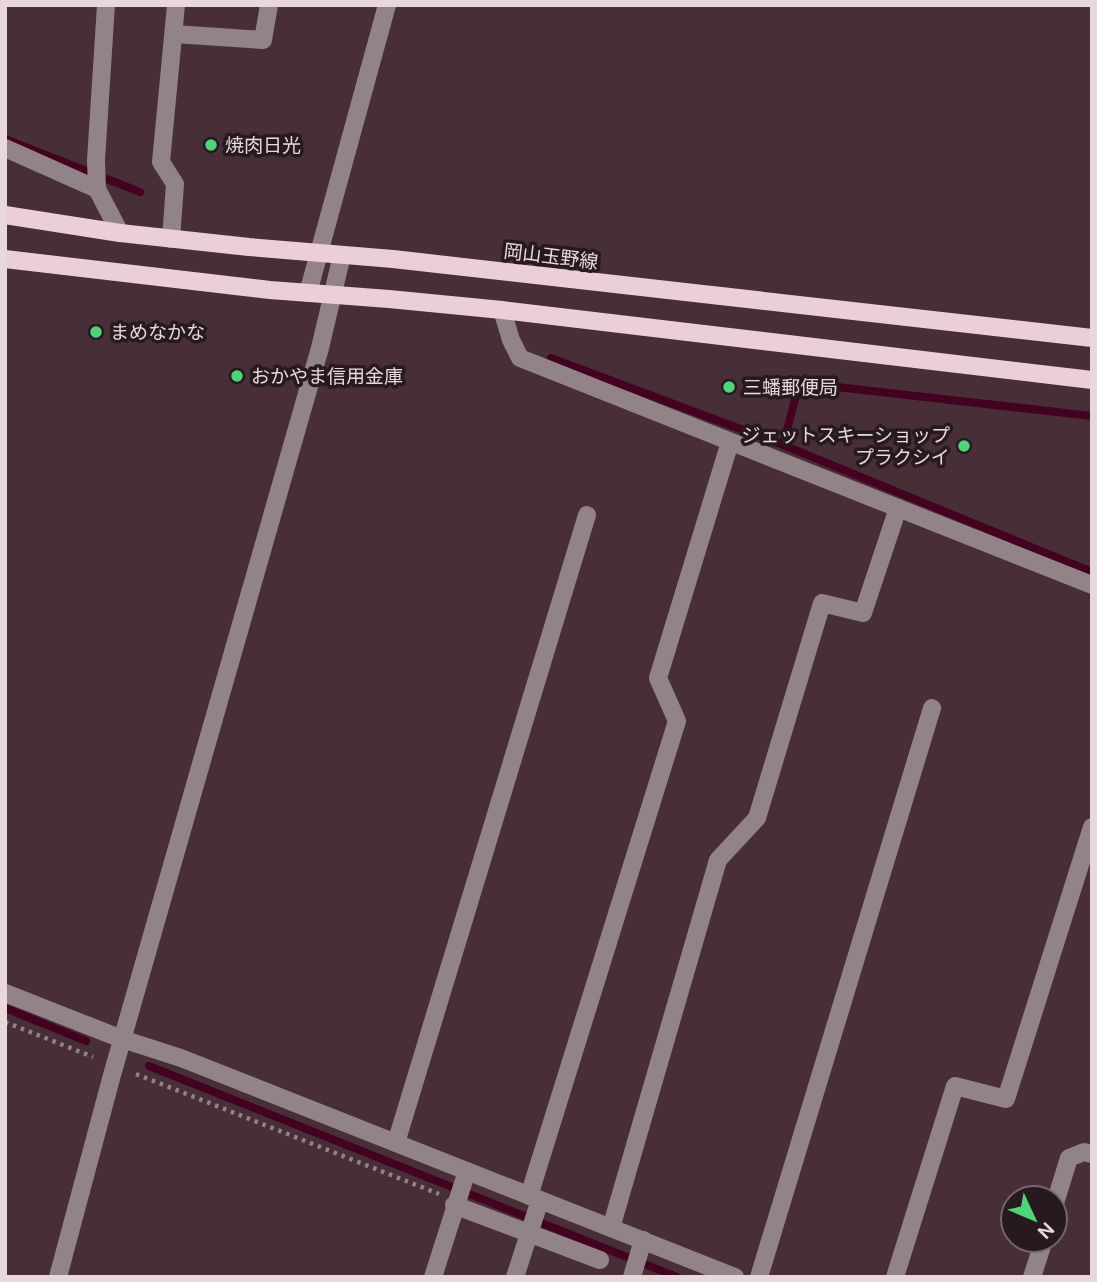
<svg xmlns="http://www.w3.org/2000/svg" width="1097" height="1282" viewBox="0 0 1097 1282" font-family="'DM Sans','Noto Sans JP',sans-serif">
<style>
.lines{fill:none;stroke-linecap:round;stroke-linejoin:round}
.stream{stroke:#430320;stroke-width:8}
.path{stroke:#958086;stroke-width:4.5;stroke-dasharray:3.5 5;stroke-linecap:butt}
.minor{stroke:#918387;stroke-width:18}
.major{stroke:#eccfd6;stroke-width:18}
.poi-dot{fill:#4bd677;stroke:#261a1e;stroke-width:2.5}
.labels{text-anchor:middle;stroke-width:7;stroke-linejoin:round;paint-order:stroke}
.poi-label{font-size:19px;fill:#e8d7db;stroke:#261a1e;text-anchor:start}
.street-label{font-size:19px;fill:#e8d7db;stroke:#261a1e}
</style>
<rect width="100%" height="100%" fill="#482e36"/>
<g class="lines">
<g class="stream">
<polyline points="5,139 140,192"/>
<polyline points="551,358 783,445 1092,572"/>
<polyline points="783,445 798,388 810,384 1092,416"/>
<polyline points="5,1008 86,1041"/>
<polyline points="149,1066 677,1277"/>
</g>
<g class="path">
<polyline points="5,1022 93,1057"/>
<polyline points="136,1074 439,1194"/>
</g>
<g class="minor">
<polyline points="174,34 263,40 269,5"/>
<polyline points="5,148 97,189 120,233"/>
<polyline points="97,189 96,160 106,5"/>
<polyline points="171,239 175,184 161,162 176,5"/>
<polyline points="308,293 387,5"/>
<polyline points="502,310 511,340 520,358 1092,585"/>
<polyline points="5,993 122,1039 181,1058 735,1277"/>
<polyline points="396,1143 587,515"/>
<polyline points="529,1196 677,721 658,678 730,442"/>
<polyline points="1055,1203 1069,1158 1084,1152 1092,1154"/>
<polyline points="454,1205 600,1260"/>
<polyline points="611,1228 718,860 757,818 822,603 863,613 898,508"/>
<polyline points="58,1277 112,1075 320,348 342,255"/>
<polyline points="433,1277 467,1171"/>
<polyline points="515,1277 540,1200"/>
<polyline points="632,1277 643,1240"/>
<polyline points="759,1277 932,708"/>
<polyline points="895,1277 955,1086 1006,1099 1092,827"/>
<polyline points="1032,1277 1044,1240"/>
</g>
<g class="major">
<polyline points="5,215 120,233 249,247 393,259 1092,338"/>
<polyline points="5,259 270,290 389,299 502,310 1092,380"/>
</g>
</g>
<g class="poi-dot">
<circle cx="211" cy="145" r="7"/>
<circle cx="96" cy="332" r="7"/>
<circle cx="237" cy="376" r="7"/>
<circle cx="729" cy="387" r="7"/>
<circle cx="964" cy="446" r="7"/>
</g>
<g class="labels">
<g class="poi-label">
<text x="225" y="152">焼肉日光</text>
<text x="110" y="339">まめなかな</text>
<text x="251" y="383">おかやま信用金庫</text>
<text x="743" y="394">三蟠郵便局</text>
<text x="950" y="442" text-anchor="end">ジェットスキーショップ<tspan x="950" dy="22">プラクシイ</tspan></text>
</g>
<g class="street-label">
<text transform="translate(551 256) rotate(7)" y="7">岡山玉野線</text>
</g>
</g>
<rect width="1097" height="1282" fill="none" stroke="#e8d7db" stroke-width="14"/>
<g transform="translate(1034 1219) rotate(134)"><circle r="33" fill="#261a1e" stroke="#74666a" stroke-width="2"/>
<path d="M0-5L12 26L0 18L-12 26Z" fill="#4bd677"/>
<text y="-10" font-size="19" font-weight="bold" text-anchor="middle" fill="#e8d7db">N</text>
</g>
</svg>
